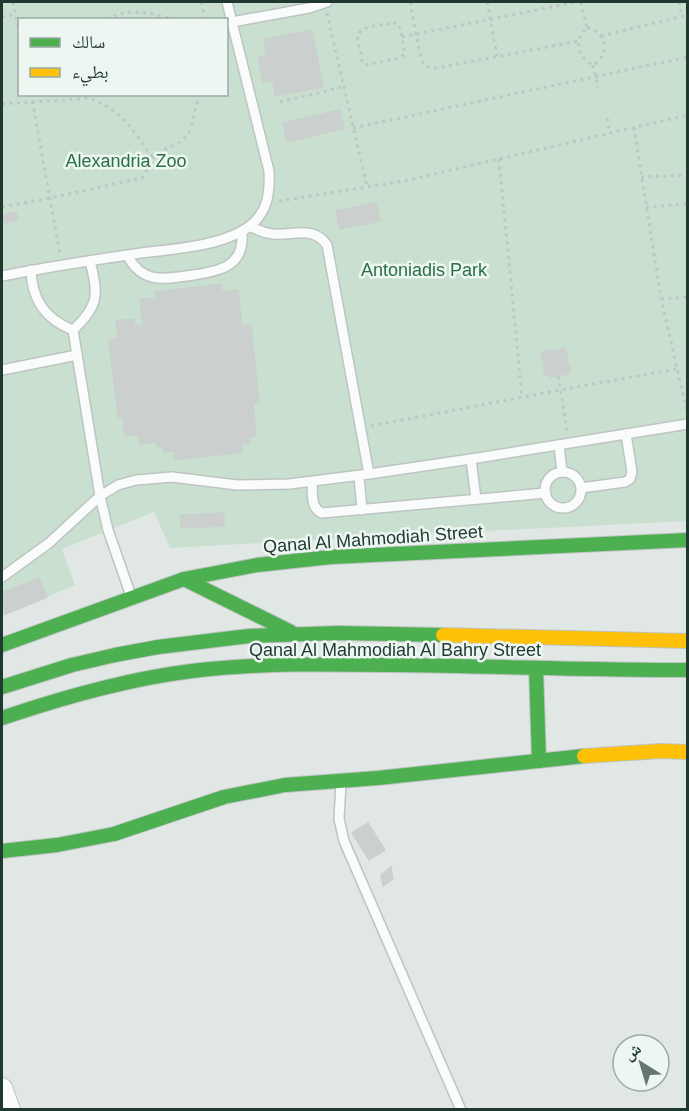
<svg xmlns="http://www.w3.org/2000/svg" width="689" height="1111" viewBox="0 0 689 1111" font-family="Helvetica,'Noto Naskh Arabic',sans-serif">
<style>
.green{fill:#c9e0d0;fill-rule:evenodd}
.building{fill:#cbd0ce;stroke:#c9d0cd;stroke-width:1.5}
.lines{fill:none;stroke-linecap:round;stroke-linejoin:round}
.lane-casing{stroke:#bec4c1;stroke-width:12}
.street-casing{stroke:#bec4c1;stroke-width:22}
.fast-casing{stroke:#bdc4c1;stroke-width:16}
.slow-casing{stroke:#bdc4c1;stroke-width:16}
.path{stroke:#bec7c5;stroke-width:3;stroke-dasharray:3 4.5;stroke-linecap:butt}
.lane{stroke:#fafbfb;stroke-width:9}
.street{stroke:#fafbfb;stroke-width:20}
.fast{stroke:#4caf50;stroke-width:14}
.slow{stroke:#ffc107;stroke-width:14}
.labels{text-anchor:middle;stroke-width:5;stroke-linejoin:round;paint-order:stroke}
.park-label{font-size:18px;fill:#297043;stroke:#eef6f2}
.street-label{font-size:18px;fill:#1f3931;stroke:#eef6f2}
</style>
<rect width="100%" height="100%" fill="#e1e7e4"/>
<path class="green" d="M2 2H687V521L366 537 170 548 154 512 62 549 75 585 2 616ZM20 20H226V94H20Z"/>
<g class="building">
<polygon points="312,30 323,87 275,96 273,80 263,82 258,57 267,55 264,39"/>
<polygon points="340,110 344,129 287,142 283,123"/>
<polygon points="376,203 380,221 340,229 336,211"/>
<polygon points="16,212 18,220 2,223 2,215"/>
<polygon points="222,284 222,292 238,290 242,326 251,325 259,403 253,404 256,436 249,437 249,443 241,444 242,452 175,460 174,451 164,452 163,446 157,447 157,442 140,444 139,435 125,436 123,417 118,417 109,340 118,339 116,321 134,319 135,326 143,325 140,299 156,298 155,292"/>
<polygon points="563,348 567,352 568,356 566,358 568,365 570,365 571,369 568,374 550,377 544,373 544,362 543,362 541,356 545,351 552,350 552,352"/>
<polygon points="224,513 224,526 181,528 181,515"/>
<polygon points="39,578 47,597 6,614 2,602 2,593"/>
<polygon points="368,823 385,850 369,860 352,833"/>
<polygon points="391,867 393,879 383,886 381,875"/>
</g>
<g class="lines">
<g class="lane-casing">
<g id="lane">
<polyline points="232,22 309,8 327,2"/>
<path d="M250 226C257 230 264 233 273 234 293 236 313 225 327 245L369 474"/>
<path d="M127 255C143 285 164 279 193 275 221 271 245 266 242 231"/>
<path d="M31 270C32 300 45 319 73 330"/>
<path d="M2 276C43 268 86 261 128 255 164 249 223 248 251 225 268 211 270 192 269 171L227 2"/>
<polyline points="73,330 100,496 108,530 131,596"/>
<path d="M73 330C100 305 98 294 90 261"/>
<polyline points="2,370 77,355"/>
<polyline points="559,445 562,472"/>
<polyline points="471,459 476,499"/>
<circle cx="563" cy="490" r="18"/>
<polyline points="359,476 362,510"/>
<path d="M312 482C313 493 310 508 322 513L546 493"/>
<polyline points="581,488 625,482 630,479 632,472 626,434"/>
<polyline points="2,577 49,543 100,496 118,485 136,480 172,477 237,485 289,484 369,474 471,459 688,424"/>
<polyline points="341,783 339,819 344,841 461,1110"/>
</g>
</g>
<g class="street-casing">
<polyline id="street" points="2,1088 10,1110"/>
</g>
<g class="fast-casing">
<g id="fast">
<polyline points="184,579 291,632"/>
<polyline points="2,645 184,579 257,565 331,557 688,540"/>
<polyline points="536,668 539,761"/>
<polyline points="2,687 72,665 115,655 158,647 249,636 339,633 443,635"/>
<path d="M2 718C64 697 127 679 192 671 258 663 325 664 392 665 491 666 589 670 688 670"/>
<polyline points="2,851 57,845 114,834 224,797 285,785 378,778 584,756"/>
</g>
</g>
<g class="slow-casing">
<g id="slow">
<polyline points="443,635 688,641"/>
<polyline points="584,756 661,751 688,752"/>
</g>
</g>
<g class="path">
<polyline points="13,2 20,35"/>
<polyline points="201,2 205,20"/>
<path d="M411 2V8L421 59C424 66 429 69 437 68L579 41"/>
<polyline points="487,2 497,56"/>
<polyline points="581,2 587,28"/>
<polyline points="679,2 682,17"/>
<polyline points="327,13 367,187"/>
<polyline points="2,17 16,14"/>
<path d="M107 20C129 6 153 14 176 20"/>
<path d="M393 23H397L400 28 405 54 400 58 365 65 362 61 357 36C362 25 382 25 393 23Z"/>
<path d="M587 28C607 32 611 55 593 65 578 58 573 40 587 28Z"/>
<polyline points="601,36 688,15"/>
<polyline points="402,37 576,2"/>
<polyline points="593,65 598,88"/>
<polyline points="31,94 60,254"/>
<polyline points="280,102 343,87"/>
<path d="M2 104 89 98C124 111 132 130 153 158"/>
<polyline points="607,118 610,133"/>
<polyline points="634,127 661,299 687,411"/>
<polyline points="353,128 688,57"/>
<polyline points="499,159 522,397"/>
<polyline points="641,177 688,175"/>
<polyline points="279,201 404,181 688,115"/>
<path d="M2 207 50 198 142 178C148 171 148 163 154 157 165 145 180 148 189 132 194 122 195 106 200 94"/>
<polyline points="646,207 688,204"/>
<polyline points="661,299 688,297"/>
<polyline points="558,376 567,430"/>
<polyline points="371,426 560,390 676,369"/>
</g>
<use href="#lane" class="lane"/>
<use href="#street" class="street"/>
<use href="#fast" class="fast"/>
<use href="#slow" class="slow"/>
</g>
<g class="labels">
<g class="park-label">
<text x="126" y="167">Alexandria Zoo</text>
<text x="424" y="276">Antoniadis Park</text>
</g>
<g class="street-label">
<text transform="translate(373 539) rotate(-4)" y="6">Qanal Al Mahmodiah Street</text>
<text x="395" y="656">Qanal Al Mahmodiah Al Bahry Street</text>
</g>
</g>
<rect width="689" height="1111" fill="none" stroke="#1f3931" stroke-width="6"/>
<rect x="18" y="18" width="210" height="78" fill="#eef6f2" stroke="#9baaa5" stroke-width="1.5"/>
<rect x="30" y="38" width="30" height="9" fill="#4caf50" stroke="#9baaa5" stroke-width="1.5"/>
<text x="72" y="48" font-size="18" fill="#1f3931">سالك</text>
<rect x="30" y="68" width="30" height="9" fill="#ffc107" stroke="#9baaa5" stroke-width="1.5"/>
<text x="72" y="78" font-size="18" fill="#1f3931">بطيء</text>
<g transform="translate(641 1063) rotate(323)"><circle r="28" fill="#eef6f2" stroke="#9baaa5" stroke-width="1.5"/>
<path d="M0-4.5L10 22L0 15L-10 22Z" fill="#637670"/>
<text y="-9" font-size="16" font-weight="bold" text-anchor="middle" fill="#1f3931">ش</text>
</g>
</svg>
